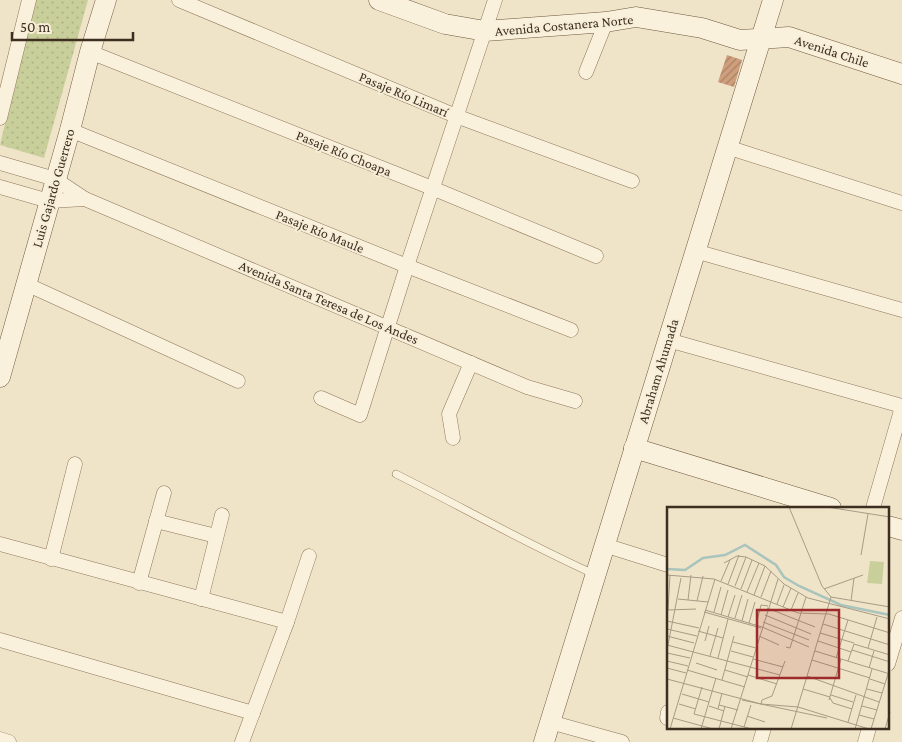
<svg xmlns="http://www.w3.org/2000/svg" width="902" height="742" viewBox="0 0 902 742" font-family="'Crimson Pro',serif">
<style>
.park{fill:url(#park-dots)}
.building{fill:url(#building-hatch)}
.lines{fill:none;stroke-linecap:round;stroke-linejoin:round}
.lane-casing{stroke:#8d765c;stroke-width:8}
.street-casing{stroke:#8d765c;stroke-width:15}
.secondary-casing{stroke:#6f573f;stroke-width:21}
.lane{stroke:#faf1dc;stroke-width:7}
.street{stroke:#faf1dc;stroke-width:14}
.secondary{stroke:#faf1dc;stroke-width:20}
.labels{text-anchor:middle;stroke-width:4;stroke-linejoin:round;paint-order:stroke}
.street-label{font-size:14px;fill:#3d2e20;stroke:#f7eed8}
.inset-river{fill:none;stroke:#a9c4bc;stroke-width:2.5}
.inset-road{fill:none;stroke:#a89b85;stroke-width:1}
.view{fill:#9e2a2b;fill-opacity:0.15;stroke:#9e2a2b;stroke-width:2.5}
.inset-edge{fill:none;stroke:#3d2e20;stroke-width:2.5}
</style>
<defs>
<pattern id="park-dots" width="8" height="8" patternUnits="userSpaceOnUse" patternTransform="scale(1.25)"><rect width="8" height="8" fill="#c9cf9b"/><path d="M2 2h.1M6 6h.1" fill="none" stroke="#aeb285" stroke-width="1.8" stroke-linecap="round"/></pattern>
<pattern id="building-hatch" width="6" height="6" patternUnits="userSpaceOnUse" patternTransform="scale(1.25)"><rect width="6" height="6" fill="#cf9f7d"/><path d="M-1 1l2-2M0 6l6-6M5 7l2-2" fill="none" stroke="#a98266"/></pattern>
</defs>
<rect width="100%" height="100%" fill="#f0e4c8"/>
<polygon class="park" points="34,0 88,0 44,158 0,145"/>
<polygon class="building" points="727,55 742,60 734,87 718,82"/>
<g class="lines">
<g class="lane-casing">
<path id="lane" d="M396 474C462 507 527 544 594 574"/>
</g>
<g class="street-casing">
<g id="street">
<polyline points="179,0 456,116 632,181"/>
<polyline points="90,52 432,188 596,256"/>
<polyline points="586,72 606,22"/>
<polyline points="0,118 29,0"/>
<polyline points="70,130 407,266 571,330"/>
<polyline points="727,147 902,203"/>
<polyline points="0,163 55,179 85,199 527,387 575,401"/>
<polyline points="0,187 49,201 85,199"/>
<polyline points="695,251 902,310"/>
<polyline points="26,284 238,381"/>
<polyline points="668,340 902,406"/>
<polyline points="321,398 360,415 407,266 495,0"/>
<polyline points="453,438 449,414 471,363"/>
<polyline points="873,508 902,407"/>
<polyline points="156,521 216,536"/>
<polyline points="0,544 287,622"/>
<polyline points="604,545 668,565"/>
<polyline points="51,559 75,464"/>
<polyline points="139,583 164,493"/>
<polyline points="201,599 222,515"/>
<polyline points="0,640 253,713"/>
<polyline points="888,664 902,618"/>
<polyline points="667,718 668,712"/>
<polyline points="550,722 622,742"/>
<polyline points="0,739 9,742"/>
<polyline points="242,742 287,622 309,556"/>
<polyline points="760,742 764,728"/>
<polyline points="865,742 869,728"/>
</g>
</g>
<g class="secondary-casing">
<g id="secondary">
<polyline points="379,0 445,24 485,31 606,22 636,17 702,28 740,40 789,37 902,74"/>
<polyline points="0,377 70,130 90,52 106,0"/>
<polyline points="634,448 831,508"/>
<polyline points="888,526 902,530"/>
<polyline points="544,742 773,0"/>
</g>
</g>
<use href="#lane" class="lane"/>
<use href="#street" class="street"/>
<use href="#secondary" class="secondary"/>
</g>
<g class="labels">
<g class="street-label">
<text transform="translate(564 25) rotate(-5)" y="5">Avenida Costanera Norte</text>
<text transform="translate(832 51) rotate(18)" y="5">Avenida Chile</text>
<text transform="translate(404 94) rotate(23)" y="5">Pasaje Río Limarí</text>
<text transform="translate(344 153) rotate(22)" y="5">Pasaje Río Choapa</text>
<text transform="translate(53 188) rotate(-74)" y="5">Luis Gajardo Guerrero</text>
<text transform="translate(320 231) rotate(22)" y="5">Pasaje Río Maule</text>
<text transform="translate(329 302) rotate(23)" y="5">Avenida Santa Teresa de Los Andes</text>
<text transform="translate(658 371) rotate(-73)" y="5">Abraham Ahumada</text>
</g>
</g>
<g transform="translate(667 507)">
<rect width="222" height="222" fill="#f0e4c8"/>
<path d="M203 54 217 55 215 77 200 76Z" fill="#c9cf9b"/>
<path class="inset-river" d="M0 62 18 63 36 51 58 48 78 38 109 58 117 70 132 79 174 98 223 108"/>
<path class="inset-road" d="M122 0 155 79 164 90M160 0 223 10M194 48 201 7M57 56 70 49 79 50 98 59 117 77 141 91 223 112M0 68 47 72 131 106 162 107 223 126M54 74 63 53M61 77 72 48M68 79 79 50M74 82 85 53M157 82 196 68M80 85 92 56M87 88 98 59M94 90 104 64M164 90 223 100M11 92 41 95M21 93 24 68M30 94 36 69M184 94 187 71M110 97 117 78M116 100 124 81M100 101 148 120M1 103 3 68M1 103 29 102M38 103 95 120 142 140M124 103 131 86M37 105 94 121M47 105 54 80M54 108 61 83M98 108 144 127M61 110 68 88M68 111 75 88M0 114 32 121M75 114 81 92M96 115 142 133M82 116 88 95M156 117 223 138M89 118 94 98 101 99M0 122 30 129M31 124 56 131M153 126 187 136M0 129 27 136M92 129 112 138M38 134 42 119M151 134 184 145M66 135 89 141M187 137 223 148M0 138 113 168M119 140 123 141 139 90M201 141 210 110M0 143 14 71M185 143 223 155M64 144 86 150M148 144 223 167M0 146 23 151M43 149 51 121M51 151 61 112M169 151 181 113M86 152 116 160M145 153 203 171M0 154 21 159M181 154 187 137M29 156 50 163M0 161 19 166M202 161 207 144M20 163 78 180M58 163 81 170M81 168 110 177M140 169 212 195M0 172 94 197 131 200 202 222M203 172 218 177M55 173 67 129M35 180 27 207 85 222M136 182 163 190M200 182 215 186M15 187 42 195M164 188 186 195M163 191 166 196 185 202M75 193 160 211M162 193 174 152M12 197 29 202M94 197 95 193 105 189 118 154M52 198 71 203M42 199 57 204M195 199 210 203M51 202 55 186M192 208 207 212M80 209 98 215M6 211 46 222M181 215 189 188M77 220 84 198M3 222 48 72M34 222 49 171M52 222 58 199M64 222 111 72M124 222 164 90M188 222 205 162M204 222 221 167M218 222 223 205"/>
<path class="view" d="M90 103H172V171H90Z"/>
<rect width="222" height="222" class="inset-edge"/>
</g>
<path d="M12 32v8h121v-8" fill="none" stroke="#3d2e20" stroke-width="2.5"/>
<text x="20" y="32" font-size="15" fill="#3d2e20" stroke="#f7eed8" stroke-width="4" paint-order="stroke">50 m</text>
</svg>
